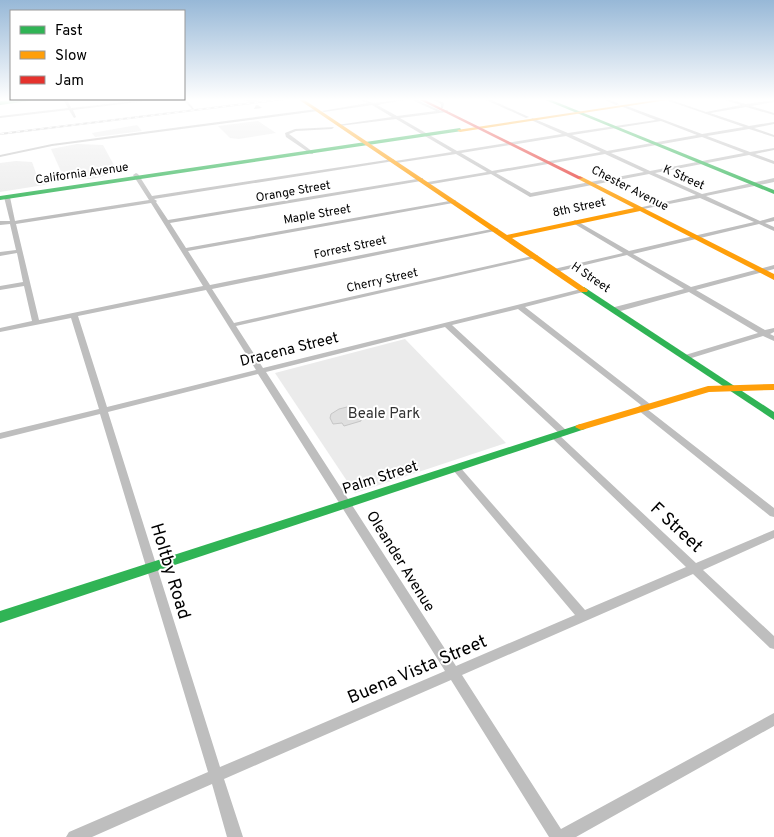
<svg xmlns="http://www.w3.org/2000/svg" width="774" height="837" viewBox="0 0 774 837" font-family="Overpass,sans-serif">
<style>
.green{fill:#ebebeb}
.building{fill:#dfdfdf;stroke:#c6c6c6}
.lines{fill:none;stroke-linecap:round;stroke-linejoin:round}
.street{fill:#bebebe;fill-rule:evenodd}
.fast{fill:#30b455;fill-rule:evenodd}
.slow{fill:#ff9f0a;fill-rule:evenodd}
.jam{fill:#e5322d;fill-rule:evenodd}
.rail-casing{stroke:#bebebe;stroke-width:2}
.rail{stroke:#fff;stroke-width:1;stroke-dasharray:4;stroke-linecap:butt}
.labels{text-anchor:middle;stroke-width:4;stroke-linejoin:round;paint-order:stroke}
.far-street-label{font-size:12px;fill:#000;stroke:#fff}
.street-label{font-size:15px;fill:#000;stroke:#fff}
.park-label{font-size:15px;fill:#323232;stroke:#fff}
.near-street-label{font-size:18px;fill:#000;stroke:#fff}
</style>
<rect width="100%" height="100%" fill="#fff"/>
<g class="green">
<polygon points="258,121 276,133 239,139 230,138 218,126"/>
<polygon points="137,125 142,131 95,137 92,133"/>
<path d="M77 144 103 145 116 169C105 179 78 183 63 176L51 149Z"/>
<polygon points="16,161 32,162 37,176 53,175 56,181 44,185 0,192 0,163"/>
<polygon points="405,339 506,443 355,493 275,373"/>
</g>
<polygon class="building" points="347,407 358,410 364,415 361,416 361,421 344,426 342,423 333,424 330,418 331,414 339,409"/>
<g class="lines">
<g class="street">
<polygon points="63,99 67,99 71,108 152,99 162,99 73,110 76,117 74,118 69,110 0,118 0,116 68,108"/>
<polygon points="182,99 186,99 194,109 192,109"/>
<polygon points="241,99 267,99 250,102"/>
<path d="M357 99H362L373 103 409 99 377 105 397 116 436 111 410 99H415L441 111 448 110 447 112 400 118 457 151 562 134 531 120 532 118 568 133 656 120 623 107 624 105 702 134 744 127 663 99H668L706 112 741 105 722 99H727L746 104 774 100V102L751 106 774 113V115L746 107 710 113 749 126 774 122V124L754 128 774 135V137L749 129 707 136 750 152 774 148V150L755 154 774 161V164L749 155 655 173 702 194 774 178V182L706 196 760 221 774 217V221L765 223 774 227V231L759 224 633 254 691 287 774 265V269L696 290 765 330 774 328V332L770 334 774 336V341L763 336 685 360 681 358 682 356 758 333 689 292 617 312H611V308L684 289 627 255 556 272 553 270 554 269 623 253 573 223 572 222 575 220 629 251 754 222 700 198 638 210V208L696 195 649 174 530 197 491 174 426 185V183L428 182 487 172 456 154 396 163 394 161 154 199 157 201 156 202 168 220 423 178V180L421 181 170 223 186 248 455 200 456 201 453 203 188 251 210 285 497 228 498 229 495 231 212 289 234 323 537 255 538 256 535 258 236 326 263 368 585 288 587 289V291L525 307 650 404 651 406 647 409 774 508V517L770 516 638 410 637 408 641 405 518 309 452 325 567 431 568 433 567 435H561L445 327 266 372 456 666 575 615 453 470 451 468 453 466H459L585 610 686 567 552 438 550 436 552 434H558L696 563 774 530V538L703 570 774 636V649L770 648 693 574 462 675 561 829 774 713V726L576 837H549L451 680 224 779 243 837H227L212 784 92 837H66L69 832 208 772 100 414 0 439V433L99 409 71 318 0 332V328L32 321 24 286 0 290V286L23 282 17 253 0 256V252L16 250 10 224 0 225V221H10L4 197 7 195 10 197 15 221 20 220 149 200 133 175 136 173 138 174 152 196 393 159 395 161 452 152 396 119 339 126 337 125 392 117 372 105 324 112 322 111 368 103ZM661 121 697 135 607 151 572 135ZM566 136 601 152 492 171 461 153ZM702 137 744 153 650 171 611 153ZM605 154 644 172 531 193 496 173ZM151 203 203 286 39 320 16 224ZM206 290 256 370 107 407 78 316ZM258 374 445 671 220 767 108 412Z"/>
<polygon points="432,99 436,99 444,103 443,108 441,108 441,104"/>
<polygon points="484,99 489,99 529,117 526,118"/>
<polygon points="603,99 608,99 619,104 616,105"/>
<polygon points="256,105 258,105 262,108 254,109"/>
<polygon points="317,109 318,111 52,146 0,157 0,155 52,144"/>
<polygon points="334,127 332,129 296,131 289,134 313,152 313,154 311,154 286,137 285,133 295,129"/>
</g>
<g class="fast">
<polygon points="28,99 43,99 0,105 0,101"/>
<polygon points="543,99 549,99 774,190 774,194"/>
<polygon points="460,128 462,131 0,200 0,196"/>
<polygon points="584,287 774,412 774,420 581,292 581,288"/>
<polygon points="581,424 585,425 587,427 585,429 0,623 0,611"/>
</g>
<g class="slow">
<polygon points="298,99 303,99 507,235 634,208 578,179 578,177 580,176 774,274 774,280 640,211 512,238 588,290 587,292 581,292"/>
<polygon points="663,99 674,99 460,132 457,130"/>
<polygon points="774,384 774,390 709,392 585,429 581,430 575,427 577,425 708,386"/>
</g>
<polygon class="jam" points="418,99 423,99 583,178 578,179"/>
<g class="rail-casing">
<polyline id="rail" points="0,134 284,99"/>
</g>
<use href="#rail" class="rail"/>
</g>
<linearGradient id="sky" x2="0" y2="1"><stop stop-color="#97b8d7"/><stop offset="0.46" stop-color="#fff"/><stop offset="1" stop-color="#fff" stop-opacity="0"/></linearGradient>
<rect width="774" height="216" fill="url(#sky)"/>
<g class="labels">
<g class="far-street-label">
<text transform="translate(82 173) rotate(-8)" y="4">California Avenue</text>
<text transform="translate(684 177) rotate(24)" y="4">K Street</text>
<text transform="translate(630 188) rotate(27)" y="4">Chester Avenue</text>
<text transform="translate(293 191) rotate(-10)" y="4">Orange Street</text>
<text transform="translate(579 207) rotate(-12)" y="4">8th Street</text>
<text transform="translate(317 214) rotate(-10)" y="4">Maple Street</text>
<text transform="translate(350 247) rotate(-12)" y="4">Forrest Street</text>
<text transform="translate(591 277) rotate(34)" y="4">H Street</text>
<text transform="translate(382 280) rotate(-13)" y="4">Cherry Street</text>
</g>
<g class="street-label">
<text transform="translate(289 349) rotate(-14)" y="5">Dracena Street</text>
<text transform="translate(380 477) rotate(-18)" y="5">Palm Street</text>
<text transform="translate(401 561) rotate(58)" y="5">Oleander Avenue</text>
</g>
<g class="park-label">
<text x="384" y="418">Beale Park</text>
</g>
<g class="near-street-label">
<text transform="translate(677 527) rotate(43)" y="6">F Street</text>
<text transform="translate(171 571) rotate(73)" y="6">Holtby Road</text>
<text transform="translate(417 669) rotate(-23)" y="6">Buena Vista Street</text>
</g>
</g>
<rect x="10" y="10" width="175" height="90" fill="#ffffff" stroke="#999999"/>
<rect x="20" y="26" width="25" height="8" fill="#30b455" stroke="#999999"/>
<text x="55" y="35" font-size="15" fill="#000000">Fast</text>
<rect x="20" y="51" width="25" height="8" fill="#ff9f0a" stroke="#999999"/>
<text x="55" y="60" font-size="15" fill="#000000">Slow</text>
<rect x="20" y="76" width="25" height="8" fill="#e5322d" stroke="#999999"/>
<text x="55" y="85" font-size="15" fill="#000000">Jam</text>
</svg>
